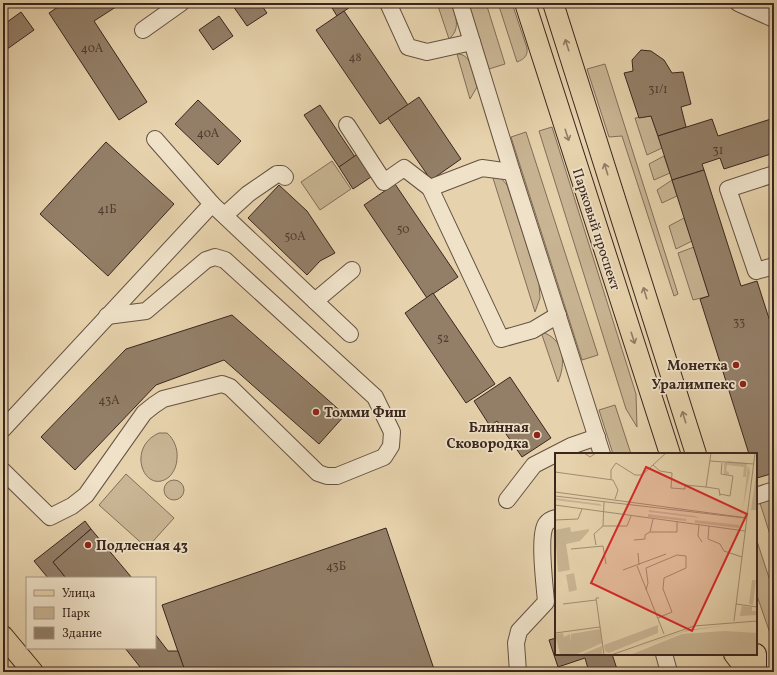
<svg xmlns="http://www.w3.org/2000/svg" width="777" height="675" viewBox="0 0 777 675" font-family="Vollkorn,serif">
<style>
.green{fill:#c9b594;stroke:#826e59}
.building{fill:#937f68;stroke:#3a261e}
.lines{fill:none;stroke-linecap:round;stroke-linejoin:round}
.minor-casing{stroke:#655142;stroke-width:18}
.major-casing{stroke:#3a261e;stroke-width:22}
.minor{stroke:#efe2c9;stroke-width:16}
.major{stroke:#e6d2ac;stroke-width:20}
.oneway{stroke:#907c65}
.poi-dot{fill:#8f2418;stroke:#efe2c9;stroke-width:1.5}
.labels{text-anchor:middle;stroke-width:3.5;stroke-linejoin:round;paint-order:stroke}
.number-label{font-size:12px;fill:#503c30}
.street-label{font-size:14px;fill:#3a261e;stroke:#efe2c9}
.poi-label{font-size:14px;font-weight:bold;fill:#3a261e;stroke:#efe2c9;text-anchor:end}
.inset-road{fill:none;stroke:#a18d73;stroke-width:1}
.view{fill:#d62828;fill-opacity:0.15;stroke:#d62828;stroke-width:2}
.inset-edge{fill:none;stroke:#3a261e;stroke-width:2}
</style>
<rect width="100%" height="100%" fill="#e6d2ac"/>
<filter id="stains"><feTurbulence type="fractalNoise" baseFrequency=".005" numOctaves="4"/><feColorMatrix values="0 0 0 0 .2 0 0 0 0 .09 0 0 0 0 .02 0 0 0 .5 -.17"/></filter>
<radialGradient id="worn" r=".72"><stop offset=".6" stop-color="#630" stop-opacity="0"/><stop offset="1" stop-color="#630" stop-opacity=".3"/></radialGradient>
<g class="green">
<path d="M437 3H451C456 16 461 29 449 39Z"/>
<polygon points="468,3 486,3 505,64 489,69"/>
<path d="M498 3H512L527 48C528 56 524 59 517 62Z"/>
<path d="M457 54C472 53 474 77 477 87L470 99Z"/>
<polygon points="605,64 678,294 674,296 622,136 609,137 587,69"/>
<polygon points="651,116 662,148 647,155 635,118"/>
<polygon points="552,127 636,394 637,427 626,409 539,131"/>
<polygon points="526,132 598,355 582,360 511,137"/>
<polygon points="664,156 670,173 654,180 649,164"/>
<polygon points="332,161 351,189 320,210 301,182"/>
<polygon points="492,175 500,177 507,185 539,283 540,298 535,312"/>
<polygon points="672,180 677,196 662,203 657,190"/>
<polygon points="684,218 692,241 676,249 669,226"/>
<polygon points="694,247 709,296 693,300 678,253"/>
<path d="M541 332C565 338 566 364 558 382Z"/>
<polygon points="615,405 631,454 613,454 599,410"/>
<path d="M159 433H167C174 439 178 449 177 458 177 465 174 472 169 477 145 496 125 448 159 433Z"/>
<polygon points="126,474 174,518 147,548 99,505"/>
<circle cx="174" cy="490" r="10"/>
<polygon points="774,494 774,547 759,500"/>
<polygon points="756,538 774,593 774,635 771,636 756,593"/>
</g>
<g class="building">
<polygon points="64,3 122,3 94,21 147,102 119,120 49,13"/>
<polygon points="238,3 260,3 267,13 247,26 233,6"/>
<polygon points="329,3 356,3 337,16"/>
<polygon points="344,11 408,105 380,124 316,30"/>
<polygon points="21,12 34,30 3,52 3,25"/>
<polygon points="219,16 233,36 213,50 199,30"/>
<polygon points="641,50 651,51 664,60 672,73 683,72 691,104 681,107 686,127 658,136 651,116 639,118 624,73 633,71 632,60"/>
<polygon points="419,97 461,159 431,180 388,118"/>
<polygon points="198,100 241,141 218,165 175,124"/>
<polygon points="320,105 355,157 339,167 304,115"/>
<polygon points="774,118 774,153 724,169 720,158 702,164 704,170 672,180 658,136 712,119 718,136"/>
<polygon points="106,142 174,204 108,276 40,214"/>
<polygon points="359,153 374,175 353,189 339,167"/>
<polygon points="704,170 741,286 757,281 774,334 774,473 757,478 756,454 749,454 700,299 709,296 672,180"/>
<polygon points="395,184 458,277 427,298 364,205"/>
<polygon points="279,185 307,211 335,253 320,261 307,275 248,218"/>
<polygon points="433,293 495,384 466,403 405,313"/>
<polygon points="232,315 345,415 319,444 224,360 156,385 75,470 41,437 126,349"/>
<polygon points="510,377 551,438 522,457 497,421 490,426 474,401"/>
<polygon points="85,521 91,529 53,562 66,578 48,578 34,561"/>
<polygon points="386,528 435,672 185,672 162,605"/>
<polygon points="91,529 132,578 66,578 53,562"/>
<polygon points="155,634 168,651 178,651 184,668 167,672 144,672 125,648 155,648"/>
<polygon points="556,638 556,654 612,654 618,672 589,672 585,658 558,667 549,640"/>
</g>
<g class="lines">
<g class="minor-casing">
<g id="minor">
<polyline points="388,3 408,47 427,52 472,42"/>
<polyline points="460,3 512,172 602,454"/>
<polyline points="738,3 774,19"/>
<polyline points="143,30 181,3"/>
<polyline points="347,125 384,182 404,168 430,188"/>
<polyline points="155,139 212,204 350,334"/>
<polyline points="512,172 482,168 430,188 501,339 533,330 558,315"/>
<polyline points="774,174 728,189 756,271 774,266"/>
<polyline points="225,215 248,194 277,174 282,174 285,177"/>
<polyline points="315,301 352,270"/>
<polyline points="3,429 212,204"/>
<polyline points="3,471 50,517 72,506 86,495 144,413 154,405 163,399 222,384 230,387 318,473 327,476 337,476 384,457 391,446 392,432 375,397 225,260 215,257 206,260 146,311 107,316"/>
<polyline points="756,496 774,490"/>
<polyline points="507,500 534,465 571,446 597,437"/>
<polyline points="664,654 669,672"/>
<path d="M518 672 516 643 519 631 546 602C545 587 538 536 546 524 548 521 552 519 556 518"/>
</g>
</g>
<g class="major-casing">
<g id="major">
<polyline points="525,3 670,454"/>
<polyline points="553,3 696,454"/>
<polyline points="3,636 33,672"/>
<polyline points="734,654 748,672"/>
<polyline points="756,654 756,672"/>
</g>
</g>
<use href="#minor" class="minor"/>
<use href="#major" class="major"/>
</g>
<defs><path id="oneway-shaft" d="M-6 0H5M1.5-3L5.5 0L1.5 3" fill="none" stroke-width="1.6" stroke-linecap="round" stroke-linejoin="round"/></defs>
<g class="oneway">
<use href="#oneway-shaft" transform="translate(567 45) rotate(-108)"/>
<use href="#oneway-shaft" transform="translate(567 135) rotate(72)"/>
<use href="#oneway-shaft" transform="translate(606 169) rotate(-107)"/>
<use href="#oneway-shaft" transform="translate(645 293) rotate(-107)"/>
<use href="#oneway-shaft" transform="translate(633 338) rotate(72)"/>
<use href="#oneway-shaft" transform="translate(684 417) rotate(-107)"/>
</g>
<g class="poi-dot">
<circle cx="736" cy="365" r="4"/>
<circle cx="743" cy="384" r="4"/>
<circle cx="316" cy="412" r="4"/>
<circle cx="537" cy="435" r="4"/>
<circle cx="88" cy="545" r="4"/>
</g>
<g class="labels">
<g class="number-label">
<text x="92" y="52">40А</text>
<text x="355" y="61">48</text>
<text x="658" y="93">31/1</text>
<text x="208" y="137">40А</text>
<text x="718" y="154">31</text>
<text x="107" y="213">41Б</text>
<text x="403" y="233">50</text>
<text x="295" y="240">50А</text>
<text x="739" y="326">33</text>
<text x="443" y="342">52</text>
<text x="109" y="404">43А</text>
<text x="336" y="570">43Б</text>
</g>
<g class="street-label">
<text transform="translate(597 229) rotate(72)" y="5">Парковый проспект</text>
</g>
<g class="poi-label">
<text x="728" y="370">Монетка</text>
<text x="735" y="389">Уралимпекс</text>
<text x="324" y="417" text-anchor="start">Томми Фиш</text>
<text x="529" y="432">Блинная<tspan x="529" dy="16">Сковородка</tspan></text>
<text x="96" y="550" text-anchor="start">Подлесная 43</text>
</g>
</g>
<g transform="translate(555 453)">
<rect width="202" height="202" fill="#e6d2ac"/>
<path d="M173 8 192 10 191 24H188L189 14 172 12 171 18 174 19V22L169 21V10ZM193 12 195 19 188 55ZM202 14V57H196ZM0 45 45 51 47 53 0 47ZM94 57 140 63 145 65 94 59ZM93 61 131 66V68L93 64ZM140 67 184 72V75L140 70ZM15 74 16 79 34 76V78L25 88 11 91 15 117 3 119 0 77ZM19 120 22 137 14 139 11 122ZM197 127H201L198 152 194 151ZM184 152 185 162 187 153 197 154V158H202V162L185 163 202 164 185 163ZM103 172V180L54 200 50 198 49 192ZM173 172 128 179 62 202 132 177ZM45 176 47 190 20 202H3L5 201 0 181 8 180 9 184 15 181 16 190V181ZM170 178 202 180V202H75L127 181ZM47 193V202H25Z" fill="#c9b594"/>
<path class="inset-road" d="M29 0 35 4 41 0M156 0 151 34 164 36 165 43M155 8 199 11M98 12 105 18 117 20 116 35 130 36V32L151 34M0 19 58 27 63 37 60 46M56 26V17L61 10 80 22H87L111 0M0 39 192 65M165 41 175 43 178 23 166 21 167 10M0 43 190 65M0 52 190 78M98 66 95 79H122V69M0 67 23 66 27 56M144 72 143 83 147 89M48 73H72L76 63M154 73 153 86 165 91 169 98 187 104M79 87 90 86V82L95 79M41 92 39 81 48 73 49 49M16 96 48 93 51 111M83 100 84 112M82 113 109 181M68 117 111 101M91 137 93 130 91 115 122 102 131 103V115L109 125 108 136 117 159 103 165M44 145H41L49 202M8 151 41 147M181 151 202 154M179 168 200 0M0 180 45 174M56 202 139 173 202 168"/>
<path class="view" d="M91 14 192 61 137 178 36 130Z"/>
<rect width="202" height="202" class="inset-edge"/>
</g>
<rect width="777" height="675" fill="none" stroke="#e6d2ac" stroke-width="16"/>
<rect x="4" y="4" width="769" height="667" fill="none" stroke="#3a261e" stroke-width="2"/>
<rect x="8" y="8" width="761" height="659" fill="none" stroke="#3a261e"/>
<rect x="26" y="577" width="130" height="72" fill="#efe2c9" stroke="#a79785"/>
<rect x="34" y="590" width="20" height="6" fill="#e6d2ac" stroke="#a79785"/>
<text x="62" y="597" font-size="12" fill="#3a261e">Улица</text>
<rect x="34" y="607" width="20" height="12" fill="#c9b594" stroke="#a79785"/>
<text x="62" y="617" font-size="12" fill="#3a261e">Парк</text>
<rect x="34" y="627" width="20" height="12" fill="#937f68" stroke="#a79785"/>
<text x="62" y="637" font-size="12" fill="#3a261e">Здание</text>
<rect width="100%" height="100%" filter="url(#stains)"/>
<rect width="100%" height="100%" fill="url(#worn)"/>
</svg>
